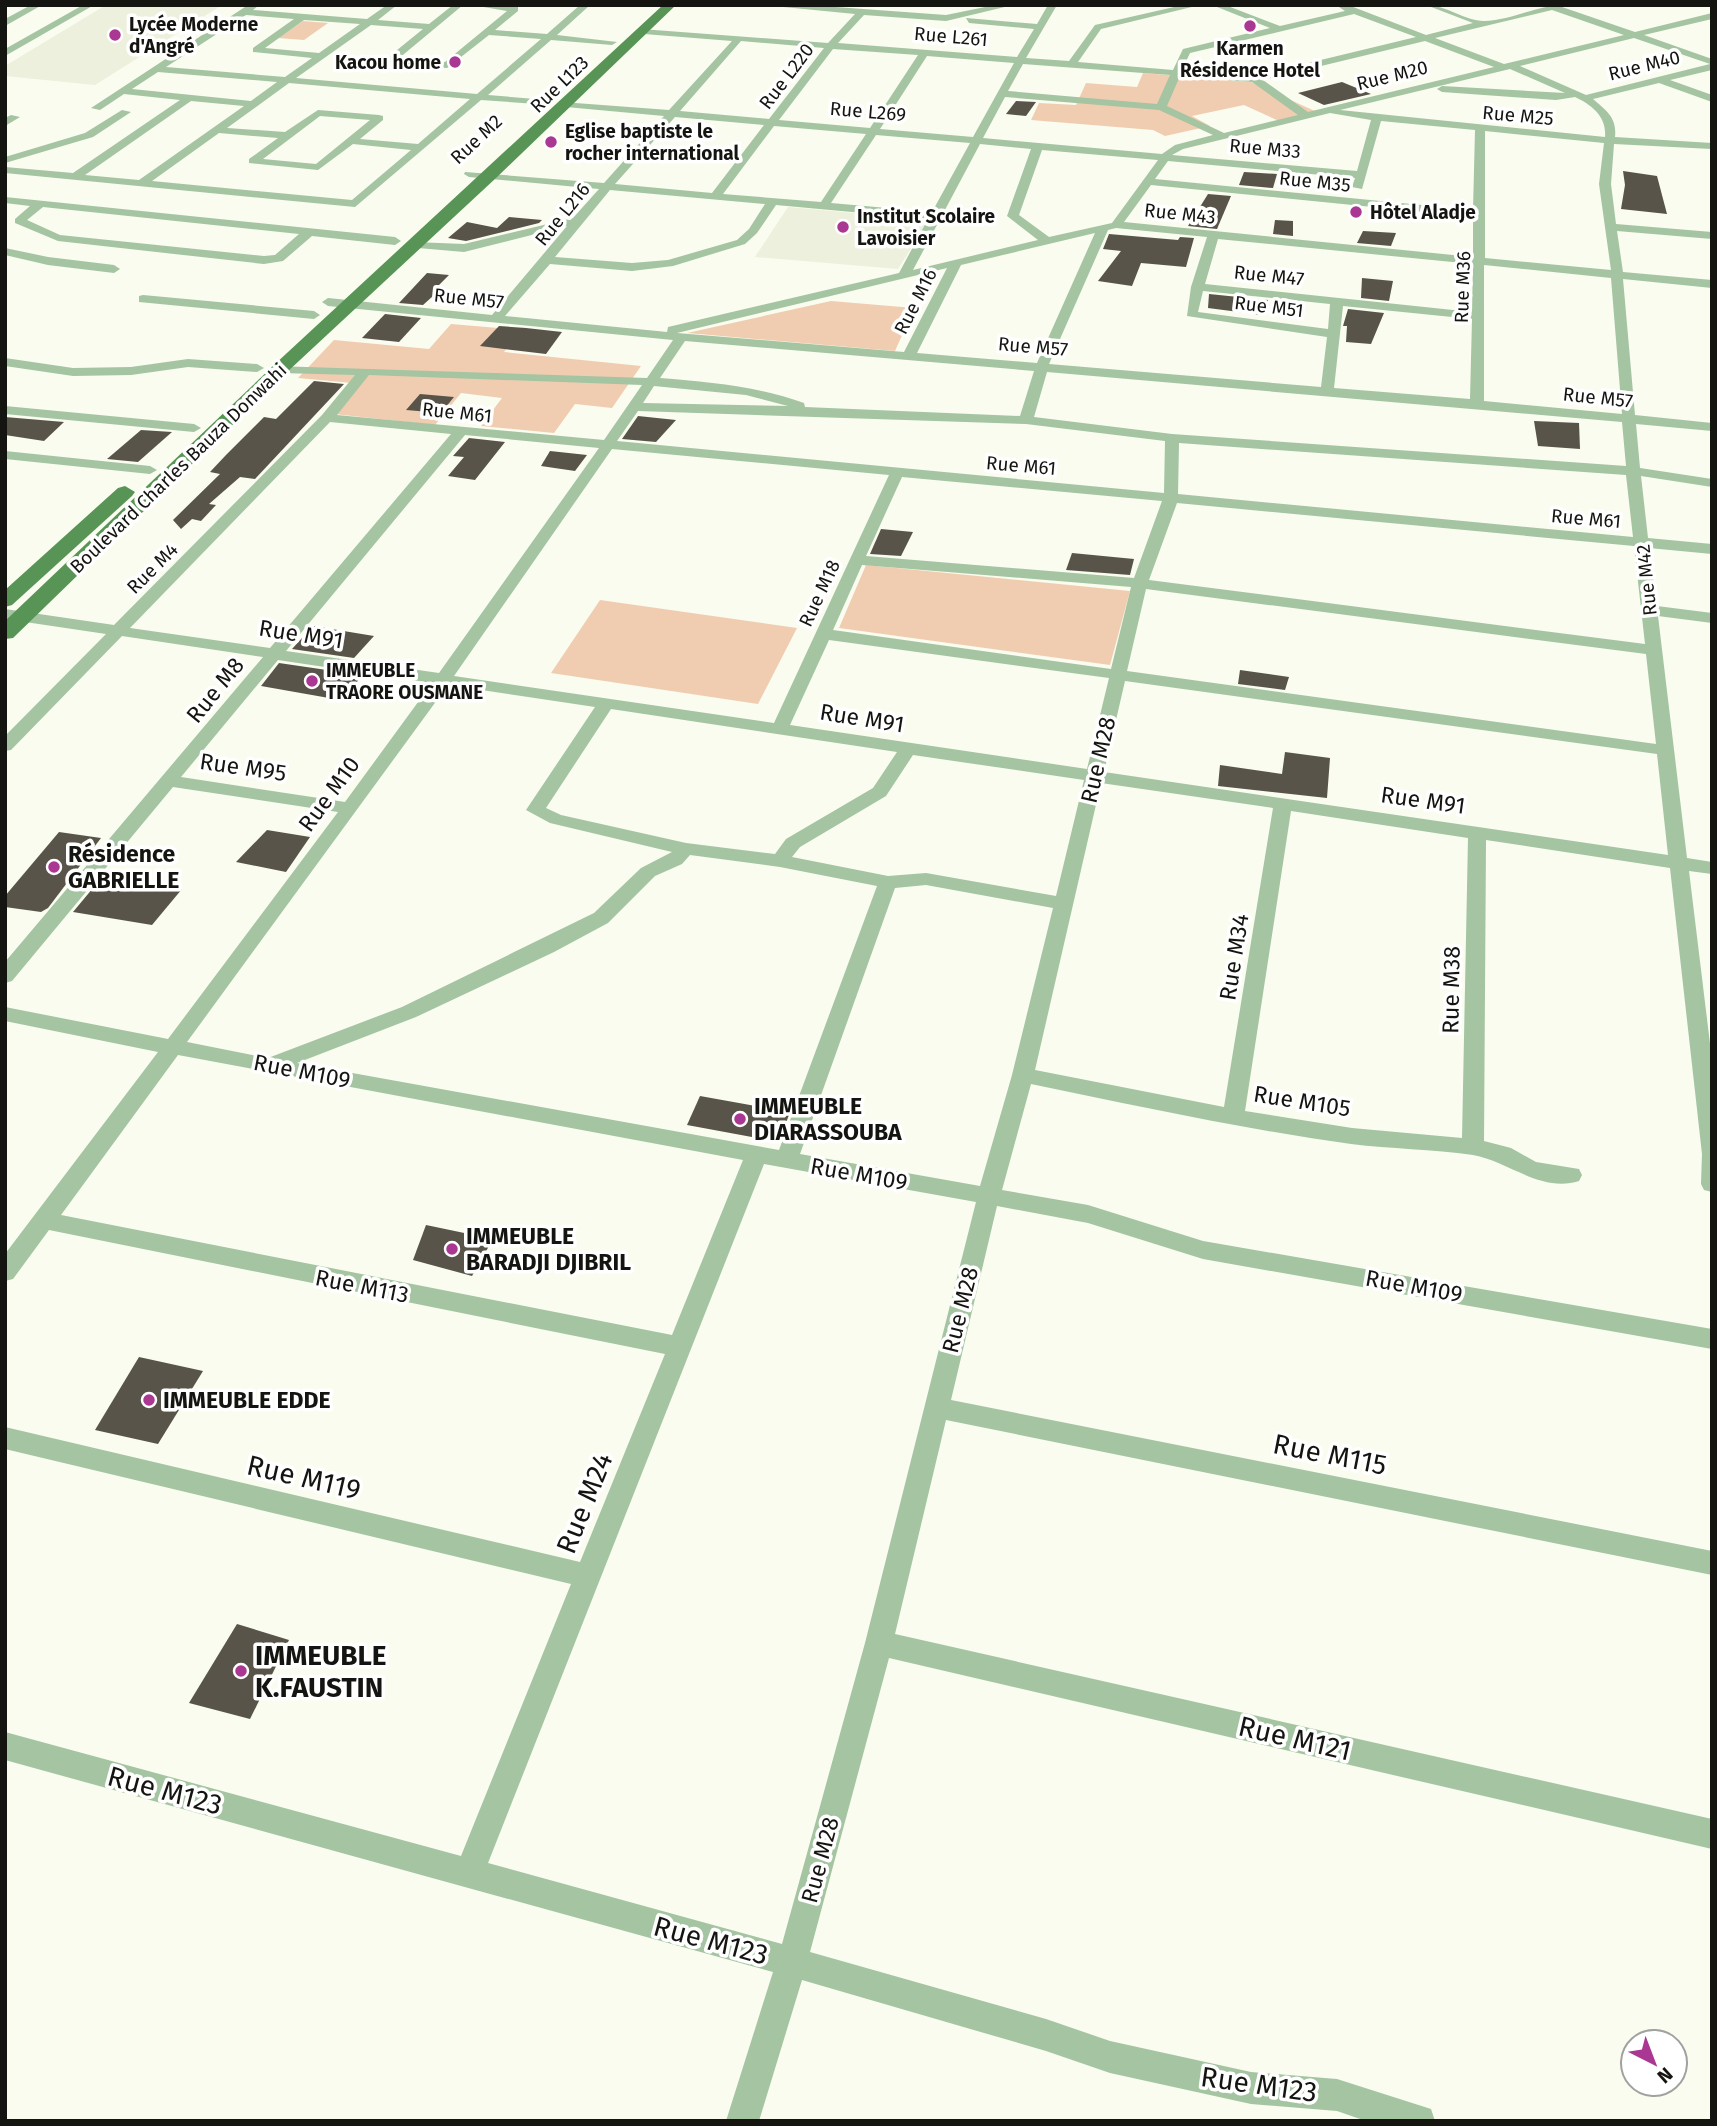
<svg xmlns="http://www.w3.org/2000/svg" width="1717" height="2126" viewBox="0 0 1717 2126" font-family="'Fira Sans',sans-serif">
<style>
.built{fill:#ecf0dc}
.green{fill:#f0cdb1}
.building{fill:#58544a}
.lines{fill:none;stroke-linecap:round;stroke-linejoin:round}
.minor{fill:#a4c4a2;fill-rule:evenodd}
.major{fill:#589456;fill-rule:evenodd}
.poi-dot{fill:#aa3893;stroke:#fff;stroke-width:2.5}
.labels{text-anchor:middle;stroke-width:7;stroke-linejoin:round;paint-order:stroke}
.far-poi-label{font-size:19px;font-weight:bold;fill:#141511;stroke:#fff;text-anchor:start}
.far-street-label{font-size:19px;fill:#141511;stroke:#fff}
.street-label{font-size:23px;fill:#141511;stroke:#fff}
.poi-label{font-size:23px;font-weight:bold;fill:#141511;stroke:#fff;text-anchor:start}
.near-street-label{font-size:28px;fill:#141511;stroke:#fff}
.near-poi-label{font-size:28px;font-weight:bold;fill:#141511;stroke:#fff;text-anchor:start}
</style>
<rect width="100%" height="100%" fill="#f9fcef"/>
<g class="built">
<polygon points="106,5 222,5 95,85 5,76 5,66"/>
<polygon points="788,207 929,220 898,269 755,257"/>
</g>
<g class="green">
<polygon points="303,21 328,23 304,40 278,38"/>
<polygon points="1143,73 1251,82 1317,112 1279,121 1244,105 1192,116 1210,126 1165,136 1153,130 1031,120 1039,103 1076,105 1086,83 1137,87"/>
<polygon points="831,301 914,308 895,351 687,333"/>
<polygon points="451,324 521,330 504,352 641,366 612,408 575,404 554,433 481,426 502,398 461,393 435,425 325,413 352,383 298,378 334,340 429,349"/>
<polygon points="866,565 1130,591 1110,665 839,628"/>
<polygon points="600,600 797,628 758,704 551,673"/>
</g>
<g class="building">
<polygon points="1342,82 1371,94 1324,105 1298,93"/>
<polygon points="1016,101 1036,102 1026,116 1006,114"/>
<polygon points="1623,171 1657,176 1667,214 1621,209 1625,185"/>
<polygon points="1244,172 1277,174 1273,188 1239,185"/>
<polygon points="1208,194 1231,196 1217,229 1188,226"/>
<polygon points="509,217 542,220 539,223 466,241 448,238 467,222 497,228"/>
<polygon points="1275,220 1293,221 1293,236 1273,234"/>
<polygon points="1363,231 1396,233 1391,246 1357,243"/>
<polygon points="1109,234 1178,240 1180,237 1194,238 1186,267 1141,263 1132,286 1098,281 1121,251 1103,249"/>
<polygon points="427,273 449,275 438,286 443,287 423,305 399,303"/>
<polygon points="1362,278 1393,281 1389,301 1361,298"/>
<polygon points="1209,294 1268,300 1262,315 1208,308"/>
<polygon points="1348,309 1384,313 1371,344 1346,342 1347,326 1343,326"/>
<polygon points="385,314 421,318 399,342 362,338"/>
<polygon points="499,326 526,328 562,332 546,354 480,346"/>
<polygon points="314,381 344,384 255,479 240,477 209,504 216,505 201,521 192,519 181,529 173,520 220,474 210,472 226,455 264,417 276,419"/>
<polygon points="420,394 454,397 441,413 406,410"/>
<polygon points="638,416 676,420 656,442 622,439"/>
<polygon points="5,417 64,422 44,441 5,435"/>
<polygon points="1534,421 1579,423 1580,449 1538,446"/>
<polygon points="141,430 172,432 138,462 107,459"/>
<polygon points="469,438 505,442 475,480 448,476 464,457 453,456"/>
<polygon points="550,451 587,455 575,471 541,466"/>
<polygon points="881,529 913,532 901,556 870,554"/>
<polygon points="1072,553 1134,559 1130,575 1066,570"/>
<polygon points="313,626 374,636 354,658 292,649"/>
<polygon points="279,663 361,675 346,701 261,686"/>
<polygon points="1240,670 1289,677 1285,690 1238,684"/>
<polygon points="1285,752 1330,758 1327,798 1218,786 1220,765 1282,774"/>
<polygon points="267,830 310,837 286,872 236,862"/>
<polygon points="59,832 101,838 48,908 41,912 5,907 5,896"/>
<polygon points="103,876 182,889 152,925 73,912"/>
<polygon points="700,1096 790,1112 779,1142 687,1125"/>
<polygon points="426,1225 493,1239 472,1276 413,1260"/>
<polygon points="139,1357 203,1371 158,1444 95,1430"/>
<polygon points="237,1624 289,1640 250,1719 189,1703"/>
</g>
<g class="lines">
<g class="minor">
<polygon points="31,5 42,5 5,26 5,19"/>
<polygon points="83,5 94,5 5,56 5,49"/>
<path d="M248 5H259L253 10 367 19 387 5H397L378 20 429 24 453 5H463L398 59 445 62 507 11 472 5 518 7V11L495 30 547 34 580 5H590L557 35 617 42 612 45 551 40 488 95 547 100 551 105 481 100 355 207 5 173V167L73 173 180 100 124 94 100 110 91 108ZM246 15 294 19 253 48V52L312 58 285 77 166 67ZM304 20 360 24 319 53 265 48ZM371 25 423 29 386 59 389 64 447 68 489 35 541 39 477 94 296 78ZM158 72 277 82 251 101 132 89ZM289 83 470 99 418 144 360 139 383 120V116L379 115 318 110 285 132 227 128ZM191 101 244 106 139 180 85 175ZM320 116 370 120 316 164 263 159ZM219 133 278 138 249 159V163L318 170 353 144 411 150 352 200 152 181Z"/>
<path d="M763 5H808L946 15 995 5H1013L946 21 864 15 838 43 1017 57 1034 29 969 23 966 18 1037 24 1048 5H1057L1026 58 1069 61 1095 25 1183 5H1200L1101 29 1078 62 1173 70 1183 49 1270 28 1212 5H1225L1280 26 1345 11 1339 7 1348 5 1426 35 1473 23 1426 5C1446 5 1465 21 1484 21 1513 20 1537 5 1564 5L1562 7 1635 32 1712 13V19L1644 35 1712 59V70L1670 80 1712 95V102L1659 83 1593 99C1607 111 1617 118 1615 137L1712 143V149L1614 144 1611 184 1616 224 1712 232V239L1617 231 1623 272 1712 280V288L1623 279 1635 415 1712 423V431L1636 424 1640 468 1712 479V487L1641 476 1648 538 1712 544V554L1649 548 1657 606 1712 613V623L1658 616 1687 858 1712 862V874L1689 871 1712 1060V1192L1704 1190 1701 1184 1702 1154 1670 868 1486 840 1484 1141 1511 1148 1536 1162 1579 1169 1582 1175 1579 1181C1541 1193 1508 1161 1473 1155 1432 1149 1391 1149 1351 1144 1243 1129 1137 1106 1031 1084L1002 1190 1088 1205 1203 1241 1712 1329V1349L1203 1259 1088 1223 997 1206 951 1400 1712 1551V1575L946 1420 895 1634 1712 1819V1849L889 1658 810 1952 1046 2019 1110 2041 1251 2072 1337 2079 1431 2109 1435 2121H1366L1337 2111 1251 2104 1110 2073 1046 2051 802 1980 759 2121H726L773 1972 5 1760V1732L461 1856 571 1584 5 1449V1427L580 1562 665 1354 49 1230 13 1279 5 1281V1254L158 1052 5 1021V1007L168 1039 338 812 173 787 12 981 5 983V962L263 657 122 636 11 750 5 751V736L106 634 5 619V609L114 625 322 415 355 375 280 373 275 372V366L647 378 673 340 328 306 322 302 328 298 492 315 567 226 464 252 418 248 412 244 414 242 464 244 573 218 599 189 469 177 464 174 465 172 604 183 664 116 566 107 562 102 669 110 732 41 644 34 641 29 828 43 855 14ZM1552 10 1624 35 1504 64 1435 38ZM1354 14 1416 37 1255 76 1182 70 1190 53ZM1634 38 1710 64 1586 95 1520 66ZM741 41 824 48 769 119 680 111ZM1425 41 1494 67 1308 112 1263 80ZM833 49 918 55 870 128 779 120ZM927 56 1014 63 973 137 880 129ZM1023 64 1170 75 1157 104 1008 91ZM1510 69 1565 93 1442 86 1437 89 1442 92 1556 100 1575 97C1592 105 1607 117 1605 137L1340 110ZM1180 76 1252 82 1298 115 1224 133 1167 106ZM1005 97 1159 110 1213 135 1175 145 1162 154 983 138ZM1330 113 1371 120 1357 171 1172 155 1183 149ZM675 117 764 125 712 193 615 184ZM1381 121 1475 130 1473 210 1155 179 1168 161 1355 178 1352 187 1362 189ZM774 126 866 134 821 202 723 194ZM1485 131 1604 143 1599 184 1611 270 1485 258ZM876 135 970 143 932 212 831 203ZM980 144 1031 149 1007 216 1038 240 913 270ZM1042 150 1158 160 1112 223 1049 237 1019 215ZM1151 185 1473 217V257L1124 222ZM610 190 765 204 749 229 737 240 668 260 632 263 555 257ZM776 205 928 219 899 273 668 327 667 332 505 316 550 264 632 271 673 266 745 244 757 233ZM1116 228 1207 237 1191 287 1187 316 1327 337 1321 387 1049 364 1108 230ZM1095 233 1037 363 917 353 961 265ZM1218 239 1473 264 1472 312 1205 284ZM1484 265 1611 278 1622 414 1484 401ZM947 268 904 352 677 333ZM1203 291 1330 304 1328 329 1198 312ZM1343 306 1472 319 1470 399 1334 388ZM685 341 1034 371 1020 416 805 407 804 403C757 386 709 382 660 378ZM1047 372 1622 422 1626 466 1172 434 1034 417ZM369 375 642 385 604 440 337 415ZM654 386 746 395 788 406 643 403ZM638 411 1026 424 1165 441 1164 493 617 441ZM330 422 451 434 270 648 130 628ZM465 435 599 448 439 673 286 651ZM1179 443 1626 475 1633 537 1178 494ZM612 449 889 475 774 723 454 676ZM902 477 1162 501 1134 578 866 556ZM1177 503 1634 546 1645 644 1149 580ZM862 565 1131 587 1111 669 833 630ZM1146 589 1646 654 1656 744 1127 671ZM829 640 1109 678 1087 769 790 725ZM278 660 432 683 345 802 181 777ZM1125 681 1657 754 1668 855 1104 772ZM448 685 595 707 526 810 550 823 672 852 641 868 594 913 402 1007 268 1058 187 1042ZM611 709 897 752 873 788 786 839 775 854 686 843 561 815 546 808ZM913 755 1084 780 1056 896 926 873 888 876 792 857 800 847 886 796ZM1101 783 1273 808 1224 1107 1035 1070ZM1291 811 1468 838 1462 1138 1352 1128 1245 1111ZM690 855 780 867 877 886 779 1150 297 1063 416 1017 554 952 608 923 655 876 682 864ZM926 885 1053 908 1012 1075 980 1186 800 1154 895 888ZM178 1055 743 1160 672 1335 61 1215ZM764 1164 976 1202 865 1643 782 1944 488 1863Z"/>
<polygon points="122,110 131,112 93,137 5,163 5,157 85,133"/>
<polygon points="11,115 20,117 5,126 5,118"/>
<path d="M5 197 395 237 401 241 395 245 312 236 283 261 264 264 58 241 15 223V219L30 206 5 203ZM43 207 299 234 275 255 264 256 60 235 27 220Z"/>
<polygon points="5,248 48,257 114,265 120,269 114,273 48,265 5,255"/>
<polygon points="143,295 314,311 320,315 314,319 139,302 139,296"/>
<polygon points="5,358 73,368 131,367 188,359 257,364 264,368 257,372 188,367 131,375 73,376 5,366"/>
<polygon points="5,406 194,424 201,428 194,432 5,414"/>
<polygon points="5,451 150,466 157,470 150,474 5,459"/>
</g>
<g class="major">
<polygon points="663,5 676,5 496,178 286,373 13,638 5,639 5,621 274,365"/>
<polygon points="125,486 135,492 132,496 12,605 5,607 5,590 118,488"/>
</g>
</g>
<g class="poi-dot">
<circle cx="1250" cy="26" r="7"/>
<circle cx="115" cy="35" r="7"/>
<circle cx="455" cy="62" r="7"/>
<circle cx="551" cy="142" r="7"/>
<circle cx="1356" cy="212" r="7"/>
<circle cx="843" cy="227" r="7"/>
<circle cx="312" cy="681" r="7"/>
<circle cx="54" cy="867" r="7"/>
<circle cx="740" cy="1119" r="7"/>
<circle cx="452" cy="1249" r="7"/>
<circle cx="149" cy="1400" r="7"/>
<circle cx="241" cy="1671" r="7"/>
</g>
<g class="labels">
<g class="far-poi-label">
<text x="129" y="31">Lycée Moderne<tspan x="129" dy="22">d'Angré</tspan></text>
<text x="1250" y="55" text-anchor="middle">Karmen<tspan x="1250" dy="22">Résidence Hotel</tspan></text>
<text x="441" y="69" text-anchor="end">Kacou home</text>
<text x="565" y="138">Eglise baptiste le<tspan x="565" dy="22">rocher international</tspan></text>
<text x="1370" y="219">Hôtel Aladje</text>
<text x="857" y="223">Institut Scolaire<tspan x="857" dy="22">Lavoisier</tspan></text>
<text x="326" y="677">IMMEUBLE<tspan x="326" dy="22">TRAORE OUSMANE</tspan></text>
</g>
<g class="far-street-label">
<text transform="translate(951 36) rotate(5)" y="7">Rue L261</text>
<text transform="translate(1644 65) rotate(-14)" y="7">Rue M40</text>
<text transform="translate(1392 75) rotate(-14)" y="7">Rue M20</text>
<text transform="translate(786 76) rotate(-53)" y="7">Rue L220</text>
<text transform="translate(559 84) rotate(-44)" y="7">Rue L123</text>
<text transform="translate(868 111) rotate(5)" y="7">Rue L269</text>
<text transform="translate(1518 115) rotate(5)" y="7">Rue M25</text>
<text transform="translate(476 139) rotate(-43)" y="7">Rue M2</text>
<text transform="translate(1265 148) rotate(5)" y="7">Rue M33</text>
<text transform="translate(1315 181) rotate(6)" y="7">Rue M35</text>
<text transform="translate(1180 213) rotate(6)" y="7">Rue M43</text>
<text transform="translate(562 214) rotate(-51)" y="7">Rue L216</text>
<text transform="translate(1269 275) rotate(6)" y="7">Rue M47</text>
<text transform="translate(1462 287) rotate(-88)" y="7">Rue M36</text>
<text transform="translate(469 298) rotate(6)" y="7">Rue M57</text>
<text transform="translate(915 301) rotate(-63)" y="7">Rue M16</text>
<text transform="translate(1269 306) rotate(7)" y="7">Rue M51</text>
<text transform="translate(1033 346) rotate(5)" y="7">Rue M57</text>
<text transform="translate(1598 397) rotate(6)" y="7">Rue M57</text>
<text transform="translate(457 412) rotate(6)" y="7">Rue M61</text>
<text transform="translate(1021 465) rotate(5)" y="7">Rue M61</text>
<text transform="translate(178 468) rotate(-44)" y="7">Boulevard Charles Bauza Donwahi</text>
<text transform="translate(1586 518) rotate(5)" y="7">Rue M61</text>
<text transform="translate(152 568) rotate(-45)" y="7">Rue M4</text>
<text transform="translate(1646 580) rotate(-96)" y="7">Rue M42</text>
<text transform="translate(819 593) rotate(-65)" y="7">Rue M18</text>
</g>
<g class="street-label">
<text transform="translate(301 634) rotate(9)" y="8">Rue M91</text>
<text transform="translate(215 690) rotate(-51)" y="8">Rue M8</text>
<text transform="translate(862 718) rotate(9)" y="8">Rue M91</text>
<text transform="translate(1098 760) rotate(-77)" y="8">Rue M28</text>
<text transform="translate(243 767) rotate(8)" y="8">Rue M95</text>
<text transform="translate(329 794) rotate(-54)" y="8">Rue M10</text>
<text transform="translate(1423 800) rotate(8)" y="8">Rue M91</text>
<text transform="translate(1234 957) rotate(-81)" y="8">Rue M34</text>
<text transform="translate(1451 990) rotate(-89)" y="8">Rue M38</text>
<text transform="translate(302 1071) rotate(11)" y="8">Rue M109</text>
<text transform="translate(1302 1101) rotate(9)" y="8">Rue M105</text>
<text transform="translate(859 1174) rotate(10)" y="8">Rue M109</text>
<text transform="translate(362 1286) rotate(11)" y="8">Rue M113</text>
<text transform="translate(1414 1286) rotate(10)" y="8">Rue M109</text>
<text transform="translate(960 1310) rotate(-76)" y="8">Rue M28</text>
<text transform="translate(820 1860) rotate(-75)" y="8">Rue M28</text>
</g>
<g class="poi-label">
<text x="68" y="862">Résidence<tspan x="68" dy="26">GABRIELLE</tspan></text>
<text x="754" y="1114">IMMEUBLE<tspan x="754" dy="26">DIARASSOUBA</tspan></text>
<text x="466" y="1244">IMMEUBLE<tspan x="466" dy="26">BARADJI DJIBRIL</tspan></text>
<text x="163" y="1408">IMMEUBLE EDDE</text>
</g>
<g class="near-street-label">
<text transform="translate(1330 1454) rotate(11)" y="10">Rue M115</text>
<text transform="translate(304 1477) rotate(13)" y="10">Rue M119</text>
<text transform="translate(584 1503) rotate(-68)" y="10">Rue M24</text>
<text transform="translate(1295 1738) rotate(13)" y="10">Rue M121</text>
<text transform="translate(165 1790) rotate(15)" y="10">Rue M123</text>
<text transform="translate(711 1940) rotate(15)" y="10">Rue M123</text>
<text transform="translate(1259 2084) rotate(8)" y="10">Rue M123</text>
</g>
<g class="near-poi-label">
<text x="255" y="1665">IMMEUBLE<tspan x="255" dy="32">K.FAUSTIN</tspan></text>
</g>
</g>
<rect width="1717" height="2126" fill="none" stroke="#141511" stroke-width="14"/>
<g transform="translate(1654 2063) rotate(138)"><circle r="33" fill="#ffffff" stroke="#a1a1a0" stroke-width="2"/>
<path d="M0-5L12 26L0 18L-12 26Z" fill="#aa3893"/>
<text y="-10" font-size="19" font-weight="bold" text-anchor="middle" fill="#141511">N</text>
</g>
</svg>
